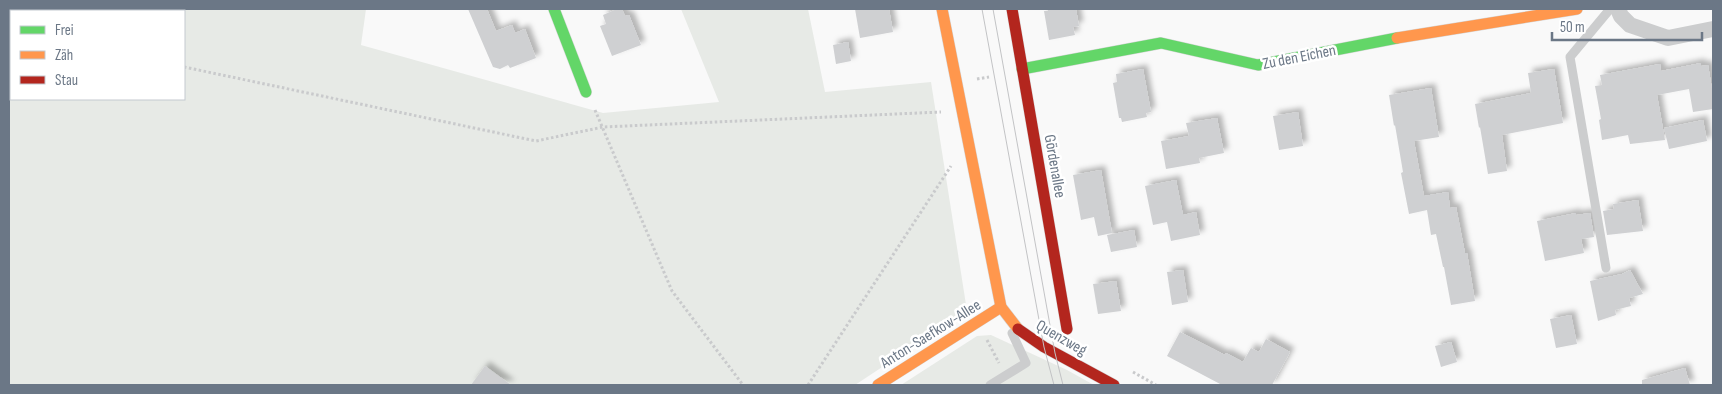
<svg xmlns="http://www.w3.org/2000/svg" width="1722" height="394" viewBox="0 0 1722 394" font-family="'Sofia Sans Condensed',sans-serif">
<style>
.green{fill:#e7eae6;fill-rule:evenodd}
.building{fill:#cfd0d2;filter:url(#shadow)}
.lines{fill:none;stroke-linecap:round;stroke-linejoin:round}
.fast-casing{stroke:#d6d6d7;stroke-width:12}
.slow-casing{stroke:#d6d6d7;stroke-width:12}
.jam-casing{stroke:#d6d6d7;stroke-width:12}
.path{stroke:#c9cacc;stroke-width:3;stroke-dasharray:2.5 2.5;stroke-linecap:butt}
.lane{stroke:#cccdce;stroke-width:9}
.street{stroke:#cccdce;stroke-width:16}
.fast{stroke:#63d668;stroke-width:11}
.slow{stroke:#ff974d;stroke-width:11}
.jam{stroke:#b3261e;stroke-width:11}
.tram{stroke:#c2c3c5;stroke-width:1}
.labels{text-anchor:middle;stroke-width:5;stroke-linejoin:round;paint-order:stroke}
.street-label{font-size:16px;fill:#6b7786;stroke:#fff}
</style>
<defs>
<filter id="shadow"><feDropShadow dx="4.5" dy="-4.5" stdDeviation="2.5" flood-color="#0004"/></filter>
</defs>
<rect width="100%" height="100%" fill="#f9f9f9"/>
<g class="green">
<path d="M9 9H366L361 45 603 113 719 102 681 9H808L825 92 931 82 967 311 855 385H9ZM11 11H184V99H11Z"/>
<polygon points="991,335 1067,370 1094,385 901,385 977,336"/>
</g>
<g class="building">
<polygon points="468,9 487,9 496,31 512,25 515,33 525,29 536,58 510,68 508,65 500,69 493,67"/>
<polygon points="617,9 622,9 625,16 629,15 641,45 612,56 600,26 606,24 603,15"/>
<polygon points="855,9 889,9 893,32 860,38"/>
<polygon points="1048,9 1076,9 1079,26 1073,27 1075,35 1049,40 1044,11 1048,11"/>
<polygon points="848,42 851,61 836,64 833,45"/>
<polygon points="1701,63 1701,66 1708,65 1713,95 1713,109 1693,112 1689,89 1657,95 1665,140 1630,144 1628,135 1602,140 1599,120 1601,119 1595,86 1602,85 1600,75 1660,64 1661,71"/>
<polygon points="1143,69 1151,112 1146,113 1147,117 1122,122 1121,118 1119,118 1113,83 1117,82 1116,74"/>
<polygon points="1554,69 1563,123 1502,135 1507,171 1488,174 1480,127 1479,128 1475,104 1531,93 1528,73"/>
<polygon points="1431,88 1439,137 1414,141 1424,196 1448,192 1450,208 1456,207 1465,253 1467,253 1475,301 1451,305 1444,267 1443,267 1436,234 1431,235 1427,210 1409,214 1401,173 1403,172 1395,125 1394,126 1389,95"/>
<polygon points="1298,112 1303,146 1279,150 1273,116"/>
<polygon points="1217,118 1224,153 1199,158 1200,163 1166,169 1161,141 1189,136 1186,123"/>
<polygon points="1703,120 1707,141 1669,149 1664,128"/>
<polygon points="1101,170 1112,233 1098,236 1094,217 1081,220 1073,175"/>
<polygon points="1176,180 1183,215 1196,212 1200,235 1171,241 1167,222 1153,225 1145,186"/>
<polygon points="1638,200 1643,231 1607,235 1603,211 1614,209 1613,204"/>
<polygon points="1576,213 1576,215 1590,213 1594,237 1581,239 1584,253 1545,261 1537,221"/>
<polygon points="1134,230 1137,247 1111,252 1107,235"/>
<polygon points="1183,270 1188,302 1172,305 1167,272"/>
<polygon points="1630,270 1643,294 1629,298 1631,306 1615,310 1616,315 1598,321 1590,281 1622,274"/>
<polygon points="1116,281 1121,311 1098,314 1093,284"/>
<polygon points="1571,315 1577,344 1556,348 1550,319"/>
<polygon points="1180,332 1225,355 1226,353 1243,362 1251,348 1259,352 1266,339 1290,352 1272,385 1222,385 1167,356"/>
<polygon points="1451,342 1457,362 1441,367 1435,346"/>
<polygon points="485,366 511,385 471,385"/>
<polygon points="1685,368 1690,385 1642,385 1642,380"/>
</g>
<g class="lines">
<g class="fast-casing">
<g id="fast">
<polyline points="554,9 586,92"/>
<polyline points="1022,69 1161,43 1258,65 1397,38"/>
</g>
</g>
<g class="slow-casing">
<g id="slow">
<polyline points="942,9 1001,307 1018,329"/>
<polyline points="1397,38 1577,9"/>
<polyline points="878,385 1001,307"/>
</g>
</g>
<g class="jam-casing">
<g id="jam">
<polyline points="1012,9 1067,329"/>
<polyline points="1018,329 1044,347 1114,385"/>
</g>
</g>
<g class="path">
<polyline points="9,28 11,28"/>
<polyline points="184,67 536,141 603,127 941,112"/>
<polyline points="977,79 989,77"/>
<polyline points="595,110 672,291 743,385"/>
<polyline points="987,340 999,363"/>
<polyline points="1133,372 1156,385"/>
<polyline points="808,385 951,166"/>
</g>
<g class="lane">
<polyline points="1606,268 1570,57 1610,9"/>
<polyline points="990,385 1026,363 1012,333"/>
</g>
<polyline class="street" points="1618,9 1621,16 1630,25 1668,38 1713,29"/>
<use href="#fast" class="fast"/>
<use href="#slow" class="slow"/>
<use href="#jam" class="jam"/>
<g class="tram">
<polyline points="982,9 1044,347 1054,385"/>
<polyline points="993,9 1055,353 1063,385"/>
</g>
</g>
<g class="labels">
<g class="street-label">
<text transform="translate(1299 56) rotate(-11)" y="6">Zu den Eichen</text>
<text transform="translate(1056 166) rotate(80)" y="6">Gördenallee</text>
<text transform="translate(930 333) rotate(-32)" y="6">Anton-Saefkow-Allee</text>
<text transform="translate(1062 337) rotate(30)" y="6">Quenzweg</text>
</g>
</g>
<rect width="1722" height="394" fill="none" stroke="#6b7786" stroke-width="20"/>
<rect x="10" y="10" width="175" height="90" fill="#ffffff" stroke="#c4c9cf"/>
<rect x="20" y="26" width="25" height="8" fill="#63d668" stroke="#c4c9cf"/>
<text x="55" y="35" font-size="15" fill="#6b7786">Frei</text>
<rect x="20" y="51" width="25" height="8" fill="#ff974d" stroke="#c4c9cf"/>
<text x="55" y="60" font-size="15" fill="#6b7786">Zäh</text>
<rect x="20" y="76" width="25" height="8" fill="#b3261e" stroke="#c4c9cf"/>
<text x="55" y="85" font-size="15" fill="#6b7786">Stau</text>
<path d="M1552 32v8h150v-8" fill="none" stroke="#6b7786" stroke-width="2.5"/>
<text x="1560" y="32" font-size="15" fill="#6b7786" stroke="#ffffff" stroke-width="4" paint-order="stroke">50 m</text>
</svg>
